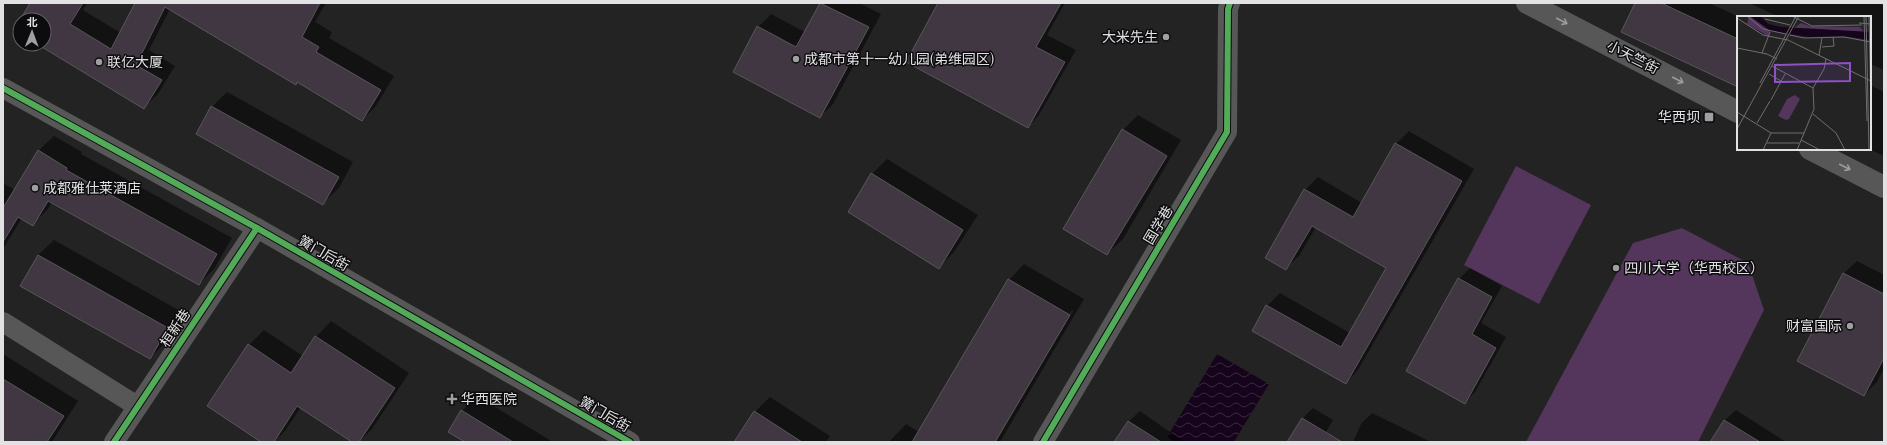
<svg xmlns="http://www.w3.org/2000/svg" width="1887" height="445" viewBox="0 0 1887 445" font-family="'Playfair Display','Noto Sans SC',serif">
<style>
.pitch{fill:#54355c}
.water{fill:url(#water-waves)}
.shadow{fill:#0007}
.building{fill:#413742;stroke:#585758}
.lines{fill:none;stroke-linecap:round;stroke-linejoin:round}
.minor{stroke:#585758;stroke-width:20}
.tertiary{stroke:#585758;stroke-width:22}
.cycleway-casing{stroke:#0c0b0d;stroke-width:8}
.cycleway{stroke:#51ab58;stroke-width:6}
.oneway{stroke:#9d9c9e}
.poi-dot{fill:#9f9ea0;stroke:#0c0b0d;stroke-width:1.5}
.labels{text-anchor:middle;stroke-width:3;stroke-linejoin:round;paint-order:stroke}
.poi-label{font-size:14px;fill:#e2e1e3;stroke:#0c0b0d;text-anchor:start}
.street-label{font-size:14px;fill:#e2e1e3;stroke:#0c0b0d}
.inset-road{fill:none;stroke:#6f6f70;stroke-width:1}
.view{fill:#9050c6;fill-opacity:0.15;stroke:#9050c6;stroke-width:2}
.inset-edge{fill:none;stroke:#e2e1e3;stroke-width:2}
</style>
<defs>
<pattern id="water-waves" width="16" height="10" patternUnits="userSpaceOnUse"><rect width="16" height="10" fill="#16041c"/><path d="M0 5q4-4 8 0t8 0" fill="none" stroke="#38283d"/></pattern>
</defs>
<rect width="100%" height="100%" fill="#232323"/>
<g class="pitch">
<polygon points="1516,166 1591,205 1539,304 1464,265"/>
<polygon points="1682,228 1748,263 1764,310 1698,442 1526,442 1633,243"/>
</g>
<polygon class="water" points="1217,354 1269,384 1234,442 1175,442 1167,437"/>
<g class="shadow">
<polygon points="31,3 87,3 83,10 121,33 136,3 326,3 315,22 332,32 329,38 394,76 376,106 362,120 298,82 296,84 170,9 149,50 175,66 158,94 143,108 39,44 44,44 44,20 21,20"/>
<polygon points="821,3 859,3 881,14 833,104 820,117 758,27 771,14 805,32"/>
<polygon points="939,3 1065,3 1047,35 1076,50 1039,115 1028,127"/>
<polygon points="1636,3 1709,3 1739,17 1738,86"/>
<polygon points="1749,3 1878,3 1884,6 1884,70 1870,64 1870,17 1779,17"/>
<polygon points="1870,85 1884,92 1884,156 1869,149"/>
<polygon points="227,92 353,162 339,188 323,203 212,107"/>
<polygon points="1138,115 1181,140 1123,239 1107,254 1123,130"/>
<polygon points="1409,131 1474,169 1358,370 1346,383 1253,330 1267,306 1280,293 1350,333 1388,268 1316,227 1299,256 1286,268 1305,190 1318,177 1362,203 1396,144"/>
<polygon points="54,136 82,152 81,154 232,238 214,269 199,284 52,202 48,209 33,224 22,218 3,249 3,183 15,190 38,151"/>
<polygon points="887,159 978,215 954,252 939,267 872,174"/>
<polygon points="54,240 182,312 165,343 150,358 38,255"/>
<polygon points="1857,261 1884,275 1884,368 1877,382 1864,395 1798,361 1844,273"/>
<polygon points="1024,264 1084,299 1000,442 996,442 1073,311 1072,310 994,442 889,442 906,424 919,432 1009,280"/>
<polygon points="1470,268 1502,286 1481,323 1506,337 1475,392 1464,403 1459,279"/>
<polygon points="331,321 409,373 372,429 359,442 354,442 301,407 285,431 274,442 263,442 249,345 264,330 303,356 316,337"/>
<polygon points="3,354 78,401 52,442 3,442"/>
<polygon points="477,396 553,442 467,442 462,411"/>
<polygon points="770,397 830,436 826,442 735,442 755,412"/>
<polygon points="1313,408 1333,420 1320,442 1288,442 1303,418"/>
<polygon points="1736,410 1786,442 1711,442 1725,420"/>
<polygon points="1140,411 1170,432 1186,442 1116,442 1129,421"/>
<polygon points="1372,413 1431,442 1353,442 1361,424"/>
</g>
<g class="building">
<polygon points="30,3 83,3 70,24 111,49 135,3 320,3 302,37 319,47 316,52 381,90 362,121 297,82 296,85 165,7 136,65 162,80 144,109 37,44 44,44 44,20 20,20 20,34 14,30"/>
<polygon points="820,3 869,27 820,118 733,72 757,26 796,47"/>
<polygon points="938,3 1061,3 1036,47 1065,62 1028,128 906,62"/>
<polygon points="1635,3 1661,3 1738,39 1738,87 1621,32"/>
<polygon points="211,106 339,177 323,205 196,134"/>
<polygon points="1122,129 1167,156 1107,255 1063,229"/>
<polygon points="1395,143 1462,181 1346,384 1252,331 1266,305 1341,347 1386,268 1312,226 1286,270 1265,258 1304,189 1353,217"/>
<polygon points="38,150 67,168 66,170 217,254 199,285 48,201 33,226 18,217 3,242 3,208"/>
<polygon points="871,173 963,230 939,269 848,212"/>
<polygon points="38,255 168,328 150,359 20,286"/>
<polygon points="1843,273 1884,294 1884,358 1864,396 1797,361"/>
<polygon points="1458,278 1492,297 1472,334 1496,348 1465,404 1406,371"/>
<polygon points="1008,279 1070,315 995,442 912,442"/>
<polygon points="315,336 395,388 359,442 352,442 297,406 274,442 261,442 207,406 248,344 291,373"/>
<polygon points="3,379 64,416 47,442 3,442"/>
<polygon points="461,410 513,442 465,442 448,432"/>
<polygon points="754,411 802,442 734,442"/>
<polygon points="1302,418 1342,442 1287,442"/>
<polygon points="1724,420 1760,442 1710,442"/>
<polygon points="1128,421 1161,442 1114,442"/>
</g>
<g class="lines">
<g class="minor">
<polyline points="3,88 257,228 630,442"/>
<polyline points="3,322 137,406"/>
<polyline points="114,442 257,228"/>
<polyline points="1043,442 1227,132 1228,9 1230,3"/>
</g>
<g class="tertiary">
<polyline points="1527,3 1738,112"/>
<polyline points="1810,149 1884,187"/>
</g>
<g class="cycleway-casing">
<g id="cycleway">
<polyline points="3,88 257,228 630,442"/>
<polyline points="114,442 257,228"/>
<polyline points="1043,442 1227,132 1228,9 1230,3"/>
</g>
</g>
<use href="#cycleway" class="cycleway"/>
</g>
<defs><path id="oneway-shaft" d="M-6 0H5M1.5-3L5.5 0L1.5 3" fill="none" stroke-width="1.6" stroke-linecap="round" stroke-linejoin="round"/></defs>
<g class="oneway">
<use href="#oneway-shaft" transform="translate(1562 21) rotate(27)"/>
<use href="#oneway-shaft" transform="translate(1678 80) rotate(27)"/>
<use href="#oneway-shaft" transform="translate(1845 167) rotate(27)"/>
</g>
<g class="poi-dot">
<circle cx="1166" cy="37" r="4"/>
<circle cx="796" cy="59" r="4"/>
<circle cx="99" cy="62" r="4"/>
<rect x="1704" y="112" width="10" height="10" rx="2"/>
<circle cx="35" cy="188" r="4"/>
<circle cx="1616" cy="268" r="4"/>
<circle cx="1850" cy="326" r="4"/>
<path d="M450 393h4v4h4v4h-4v4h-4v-4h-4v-4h4z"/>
</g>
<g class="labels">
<g class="poi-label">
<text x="1158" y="42" text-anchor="end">大米先生</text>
<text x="804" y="64">成都市第十一幼儿园(弟维园区)</text>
<text x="107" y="67">联亿大厦</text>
<text x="1700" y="122" text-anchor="end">华西坝</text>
<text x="43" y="193">成都雅仕莱酒店</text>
<text x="1624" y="273">四川大学（华西校区）</text>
<text x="1842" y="331" text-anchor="end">财富国际</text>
<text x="461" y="404">华西医院</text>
</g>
<g class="street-label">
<text transform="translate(1633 57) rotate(27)" y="5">小天竺街</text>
<text transform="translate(1158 225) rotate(-59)" y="5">国学巷</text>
<text transform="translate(324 253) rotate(30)" y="5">黉门后街</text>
<text transform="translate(175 328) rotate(-56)" y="5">桓新巷</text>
<text transform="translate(605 414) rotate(30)" y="5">黉门后街</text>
</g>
</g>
<g transform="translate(1737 16)">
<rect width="134" height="134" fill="#232323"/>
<path d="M12 0 33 15 31 20 10 8ZM64 7 73 10 123 11 127 16 57 12ZM58 79 63 83 52 103 49 104 41 100 50 83Z" fill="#54355c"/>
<path d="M13 0H23L31 8 44 11 134 16V24L106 20 72 21 34 15Z" fill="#16041c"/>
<path class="inset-road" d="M10 0 26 13 49 18M55 0 75 10 125 9M127 0 130 105M129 0 132 134M132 0 134 95M0 2 26 19 51 24 134 65M28 3 53 9M122 7 134 8M53 19 67 22 107 21 134 26M85 31 97 30 96 21M0 32 30 38 40 43M25 37 33 16M82 39 85 22M35 50 76 72M32 58 44 65M23 67 59 0M76 72 87 53 89 43M34 84 48 58M0 96 34 117 26 134M76 98 99 117 108 134M20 107 33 85M0 113 62 0M34 117H67M64 124 83 134M30 127H62M60 134 77 93 76 72"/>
<path class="view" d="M113 47V65L38 66V49Z"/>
<rect width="134" height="134" class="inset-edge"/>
</g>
<rect width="1887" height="445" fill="none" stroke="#e2e1e3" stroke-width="8"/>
<g transform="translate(32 32) rotate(1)"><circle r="19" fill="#0c0b0d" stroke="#626163"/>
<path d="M0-3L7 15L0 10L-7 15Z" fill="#9f9ea0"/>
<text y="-6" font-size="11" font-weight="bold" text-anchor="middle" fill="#e2e1e3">北</text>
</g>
</svg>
